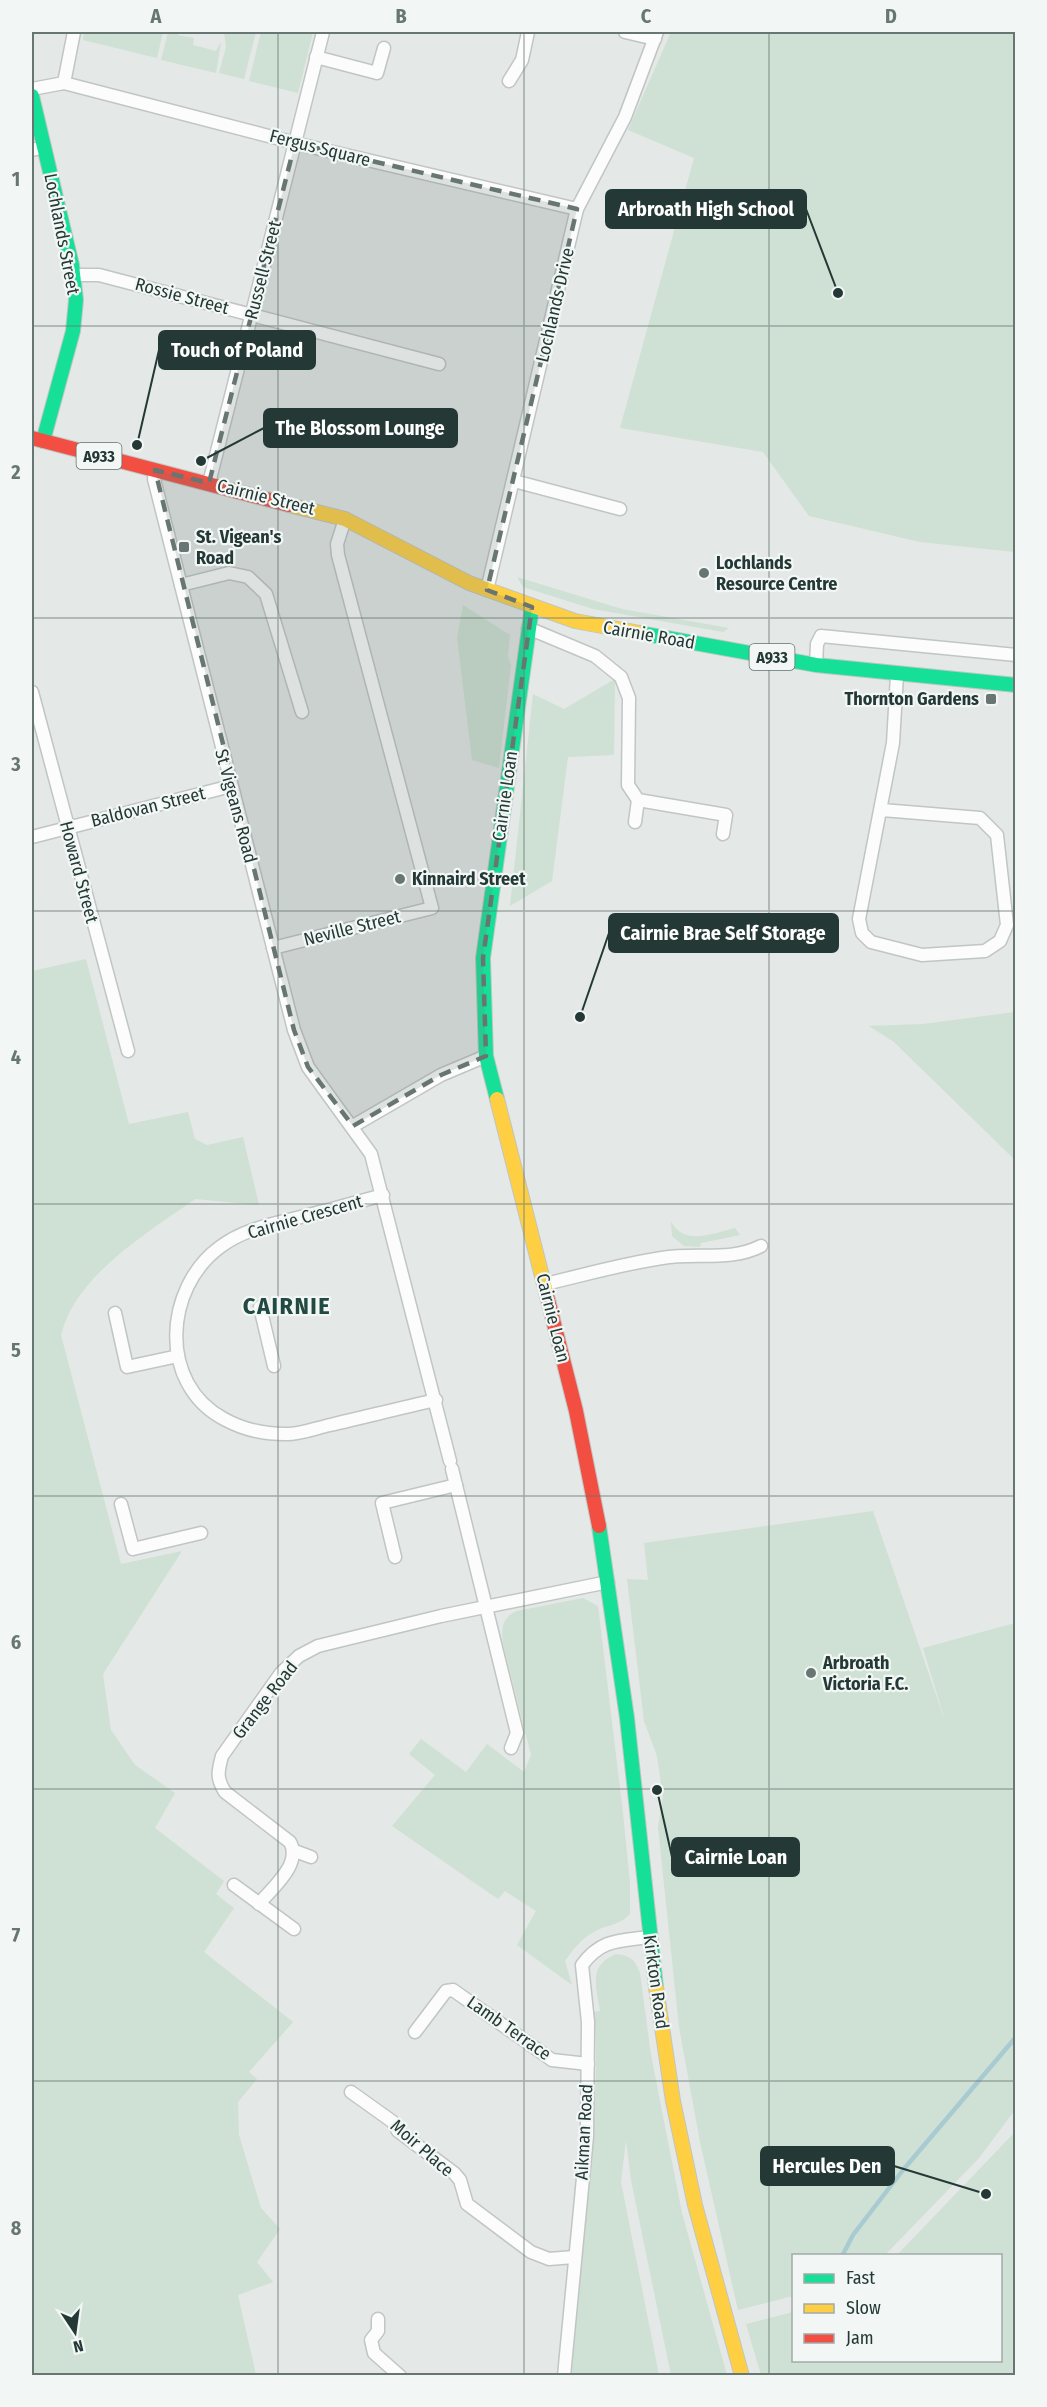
<svg xmlns="http://www.w3.org/2000/svg" width="1047" height="2407" viewBox="0 0 1047 2407" font-family="'Fira Sans Condensed',sans-serif">
<style>
.green{fill:#cfe0d4}
.lines{fill:none;stroke-linecap:round;stroke-linejoin:round}
.stream{stroke:#a8cbd2;stroke-width:4.5}
.street-casing{stroke:#c1c5c3;stroke-width:15}
.fast-casing{stroke:#c0c6c4;stroke-width:16}
.slow-casing{stroke:#c0c6c4;stroke-width:16}
.jam-casing{stroke:#c0c6c4;stroke-width:16}
.street{stroke:#fbfcfb;stroke-width:12}
.fast{stroke:#16e098;stroke-width:14}
.slow{stroke:#ffcf43;stroke-width:14}
.jam{stroke:#f24e42;stroke-width:14}
.marked{fill:#677673;fill-opacity:0.2;stroke:#677673;stroke-width:4.5;stroke-dasharray:12 8;stroke-linejoin:round}
.grid{fill:none;stroke:#677673;stroke-width:1.5;stroke-opacity:0.55}
.poi-dot{fill:#677673;stroke:#f2f7f5;stroke-width:2}
.labels{text-anchor:middle;stroke-width:4.5;stroke-linejoin:round;paint-order:stroke}
.shield{fill:#f2f7f5;stroke:#62726f;stroke-width:1.5}
.shield-label{font-size:16px;font-weight:bold;fill:#243935}
.street-label{font-size:18px;fill:#243935;stroke:#f2f7f5}
.poi-label{font-size:18px;font-weight:bold;fill:#243935;stroke:#f2f7f5;text-anchor:start}
.district-label{font-size:24px;font-weight:bold;letter-spacing:1.5px;fill:#224942;stroke:#f2f7f5}
.leader{fill:none;stroke:#243935;stroke-width:2}
.callout-dot{fill:#243935;stroke:#f2f7f5;stroke-width:2}
.callout{fill:#243935;stroke:#243935;stroke-width:2}
.callout-label{font-size:20px;text-anchor:middle;font-weight:bold;fill:#fff}
.neatline{fill:none;stroke:#677673;stroke-width:2}
.grid-label{font-size:20px;text-anchor:middle;font-weight:bold;fill:#677673}
</style>
<rect width="100%" height="100%" fill="#e4e8e6"/>
<g class="green">
<polygon points="84,32 163,32 157,58 83,40"/>
<polygon points="168,32 179,32 178,35 194,38 193,45 216,51 221,42 216,73 161,60"/>
<polygon points="224,32 256,32 244,79 219,73 226,47"/>
<polygon points="261,32 313,32 298,93 249,81"/>
<polygon points="671,32 1015,32 1015,552 920,542 809,516 763,452 620,428 694,158 628,130"/>
<polygon points="517,577 622,609 729,628 723,632 593,609 523,587"/>
<polygon points="463,605 510,635 508,656 511,665 499,768 472,760 457,638"/>
<polygon points="615,679 614,755 568,757 552,881 510,906 533,694 564,709"/>
<path d="M86 959 129 1124 188 1112 195 1139 207 1145 243 1137 259 1205 195 1199C148 1233 76 1274 61 1335L121 1564 182 1551 103 1674 111 1730 135 1765 175 1793 155 1828 224 1881 216 1894 234 1908 204 1952 293 2022 249 2072 257 2079 238 2102 239 2135 261 2208 280 2229 257 2262 273 2282 238 2295 256 2375H32V971Z"/>
<polygon points="1015,1012 1016,1012 1015,1160 894,1042 869,1026 923,1024"/>
<path d="M671 1221C683 1247 714 1233 735 1228L740 1235 701 1243 700 1247 684 1246 672 1236Z"/>
<polygon points="873,1511 946,1724 923,1648 1015,1623 1015,2110 979,2158 885,2255 794,2256 793,2296 738,2310 700,2142 679,2027 658,1827 663,1797 657,1756 644,1721 627,1579 648,1580 644,1543"/>
<path d="M583 1598 598 1606 623 1813 630 1884V1914C617 1927 606 1924 592 1933 581 1939 572 1951 565 1961L572 1985 517 1945 536 1911 505 1891 498 1899 392 1826 435 1775 409 1754 421 1739 466 1772 487 1744 524 1772 531 1755 504 1648C501 1633 500 1618 517 1611Z"/>
<path d="M616 1954C630 1956 635 1959 640 1973L651 2055 682 2213 727 2375H671L631 2180 626 2140 621 2182 659 2375 570 2376C578 2302 585 2229 591 2155 594 2107 599 2060 594 2012L600 2011C596 1985 588 1966 616 1954Z"/>
<polygon points="1015,2132 1015,2375 761,2375 746,2324 793,2312 794,2360 1000,2360 1000,2256 897,2255"/>
</g>
<g class="lines">
<polyline class="stream" points="842,2256 853,2235 903,2170 1016,2037"/>
<g class="street-casing">
<g id="street">
<polyline points="625,32 655,39"/>
<polyline points="316,57 377,73 384,48"/>
<polyline points="509,81 522,60 528,32"/>
<polyline points="64,83 303,145 577,209"/>
<polyline points="64,83 74,32"/>
<polyline points="32,89 64,83"/>
<polyline points="32,150 44,147"/>
<polyline points="73,275 99,275 439,364"/>
<polyline points="155,470 154,479 294,1030 308,1067 371,1154 450,1461"/>
<polyline points="514,481 620,509"/>
<polyline points="209,483 323,32"/>
<polyline points="181,585 229,573 248,577 266,594 302,712"/>
<polyline points="487,590 577,209 625,117 657,32"/>
<polyline points="528,628 595,656 621,677 629,698 628,785 638,800 726,815 723,834"/>
<polyline points="816,665 817,644 821,636 1016,655"/>
<polyline points="32,692 128,1051"/>
<polyline points="882,810 980,818 997,835 1007,925 1000,941 985,951 922,955 871,942 862,933 859,919 893,743 897,675"/>
<polyline points="635,822 638,800"/>
<polyline points="32,837 231,786"/>
<polyline points="273,948 432,908 338,555 337,544 345,519"/>
<polyline points="353,1126 441,1075 486,1056"/>
<path d="M383 1195C357 1202 331 1210 304 1216 275 1224 245 1228 220 1247 164 1288 158 1384 224 1419 242 1429 265 1434 285 1434 299 1435 316 1428 330 1425 365 1417 400 1408 436 1400"/>
<path d="M545 1284C584 1275 622 1264 662 1258 696 1252 730 1262 761 1246"/>
<polyline points="260,1307 274,1366"/>
<polyline points="115,1313 127,1367 178,1356"/>
<polyline points="452,1469 517,1733 511,1748"/>
<polyline points="121,1504 133,1549 201,1533"/>
<polyline points="395,1557 382,1503 456,1485"/>
<polyline points="295,1851 311,1857"/>
<polyline points="234,1885 294,1929"/>
<path d="M259 1904C273 1887 302 1864 290 1842L225 1792C216 1778 218 1771 222 1756L281 1673 299 1656 318 1646 441 1616 608 1582"/>
<polyline points="415,2032 446,1991 453,1990 552,2060 588,2064"/>
<polyline points="351,2092 393,2122 398,2131 454,2173 460,2180 467,2204 531,2252 549,2259 574,2257"/>
<polyline points="378,2319 378,2331 371,2340 374,2353 400,2376"/>
<path d="M564 2376 587 2136 588 2022 582 1965C601 1939 619 1941 649 1937"/>
</g>
</g>
<g class="fast-casing">
<g id="fast">
<polyline points="32,96 72,265 76,300 73,331 43,441"/>
<polyline points="640,633 816,665 1016,685"/>
<polyline points="497,1099 486,1056 483,958 532,607"/>
<polyline points="599,1526 627,1718 656,1987"/>
</g>
</g>
<g class="slow-casing">
<g id="slow">
<polyline points="289,505 345,519 469,583 575,621 640,633"/>
<polyline points="497,1099 547,1296"/>
<polyline points="656,1987 673,2101 695,2205 742,2376"/>
</g>
</g>
<g class="jam-casing">
<g id="jam">
<polyline points="32,438 289,505"/>
<polyline points="547,1296 576,1411 599,1526"/>
</g>
</g>
<use href="#street" class="street"/>
<use href="#fast" class="fast"/>
<use href="#slow" class="slow"/>
<use href="#jam" class="jam"/>
</g>
<path class="marked" d="M295 143 577 209 487 590 532 607 483 958 486 1056 441 1075 353 1126 308 1067 294 1030 155 470 209 483Z"/>
<path class="grid" d="M278 32V2376M524 32V2376M769 32V2376M32 326H1016M32 618H1016M32 911H1016M32 1204H1016M32 1496H1016M32 1789H1016M32 2081H1016"/>
<g class="poi-dot">
<rect x="178" y="541" width="12" height="12" rx="3"/>
<circle cx="704" cy="573" r="6"/>
<rect x="985" y="693" width="12" height="12" rx="3"/>
<circle cx="400" cy="879" r="6"/>
<circle cx="811" cy="1673" r="6"/>
</g>
<g class="labels">
<g class="shield">
<rect x="76.5" y="443" width="45" height="26" rx="4.5"/>
<rect x="749.5" y="644" width="45" height="26" rx="4.5"/>
</g>
<g class="shield-label">
<text x="99" y="462">A933</text>
<text x="772" y="663">A933</text>
</g>
<g class="street-label">
<text transform="translate(320 148) rotate(14)" y="6">Fergus Square</text>
<text transform="translate(62 234) rotate(79)" y="6">Lochlands Street</text>
<text transform="translate(263 270) rotate(-76)" y="6">Russell Street</text>
<text transform="translate(182 296) rotate(15)" y="6">Rossie Street</text>
<text transform="translate(555 305) rotate(-77)" y="6">Lochlands Drive</text>
<text transform="translate(266 497) rotate(14)" y="6">Cairnie Street</text>
<text transform="translate(649 635) rotate(10)" y="6">Cairnie Road</text>
<text transform="translate(505 796) rotate(-82)" y="6">Cairnie Loan</text>
<text transform="translate(236 806) rotate(75)" y="6">St Vigeans Road</text>
<text transform="translate(148 807) rotate(-14)" y="6">Baldovan Street</text>
<text transform="translate(79 872) rotate(75)" y="6">Howard Street</text>
<text transform="translate(352 928) rotate(-14)" y="6">Neville Street</text>
<text transform="translate(305 1217) rotate(-16)" y="6">Cairnie Crescent</text>
<text transform="translate(553 1318) rotate(76)" y="6">Cairnie Loan</text>
<text transform="translate(265 1700) rotate(-52)" y="6">Grange Road</text>
<text transform="translate(656 1982) rotate(82)" y="6">Kirkton Road</text>
<text transform="translate(509 2028) rotate(35)" y="6">Lamb Terrace</text>
<text transform="translate(584 2132) rotate(-87)" y="6">Aikman Road</text>
<text transform="translate(422 2148) rotate(41)" y="6">Moir Place</text>
</g>
<g class="poi-label">
<text x="196" y="543">St. Vigean's<tspan x="196" dy="21">Road</tspan></text>
<text x="716" y="569">Lochlands<tspan x="716" dy="21">Resource Centre</tspan></text>
<text x="979" y="705" text-anchor="end">Thornton Gardens</text>
<text x="412" y="885">Kinnaird Street</text>
<text x="823" y="1669">Arbroath<tspan x="823" dy="21">Victoria F.C.</tspan></text>
</g>
<g class="district-label">
<text x="287" y="1314">CAIRNIE</text>
</g>
</g>
<path class="leader" d="M838 293L806 209M137 445L159 350M201 461L264 428M580 1017L609 933M657 1790L672 1857M986 2194L894 2166"/>
<g class="callout-dot">
<circle cx="838" cy="293" r="6"/>
<circle cx="137" cy="445" r="6"/>
<circle cx="201" cy="461" r="6"/>
<circle cx="580" cy="1017" r="6"/>
<circle cx="657" cy="1790" r="6"/>
<circle cx="986" cy="2194" r="6"/>
</g>
<g class="callout">
<rect x="606" y="190" width="200" height="38" rx="6"/>
<rect x="159" y="331" width="156" height="38" rx="6"/>
<rect x="264" y="409" width="193" height="38" rx="6"/>
<rect x="609" y="914" width="229" height="38" rx="6"/>
<rect x="672" y="1838" width="127" height="38" rx="6"/>
<rect x="761" y="2147" width="133" height="38" rx="6"/>
</g>
<g class="callout-label">
<text x="706" y="216">Arbroath High School</text>
<text x="237" y="357">Touch of Poland</text>
<text x="360" y="435">The Blossom Lounge</text>
<text x="723" y="940">Cairnie Brae Self Storage</text>
<text x="736" y="1864">Cairnie Loan</text>
<text x="827" y="2173">Hercules Den</text>
</g>
<rect width="1047" height="2407" fill="none" stroke="#f2f7f5" stroke-width="66"/>
<rect x="792" y="2254" width="210" height="108" fill="#f2f7f5" stroke="#a0aba8" stroke-width="1.5"/>
<rect x="804" y="2274" width="30" height="9" fill="#16e098" stroke="#a0aba8" stroke-width="1.5"/>
<text x="846" y="2284" font-size="18" fill="#243935">Fast</text>
<rect x="804" y="2304" width="30" height="9" fill="#ffcf43" stroke="#a0aba8" stroke-width="1.5"/>
<text x="846" y="2314" font-size="18" fill="#243935">Slow</text>
<rect x="804" y="2334" width="30" height="9" fill="#f24e42" stroke="#a0aba8" stroke-width="1.5"/>
<text x="846" y="2344" font-size="18" fill="#243935">Jam</text>
<g transform="translate(75 2332) rotate(167)" stroke="#f2f7f5" stroke-width="4.5" paint-order="stroke">
<path d="M0-4.5L10 22L0 15L-10 22Z" fill="#243935"/>
<text y="-9" font-size="16" font-weight="bold" text-anchor="middle" fill="#243935">N</text>
</g>
<rect x="33" y="33" width="981" height="2341" class="neatline"/>
<g class="grid-label">
<text x="156" y="23">A</text>
<text x="401" y="23">B</text>
<text x="646" y="23">C</text>
<text x="891" y="23">D</text>
<text x="16" y="186">1</text>
<text x="16" y="479">2</text>
<text x="16" y="771">3</text>
<text x="16" y="1064">4</text>
<text x="16" y="1357">5</text>
<text x="16" y="1649">6</text>
<text x="16" y="1942">7</text>
<text x="16" y="2235">8</text>
</g>
</svg>
